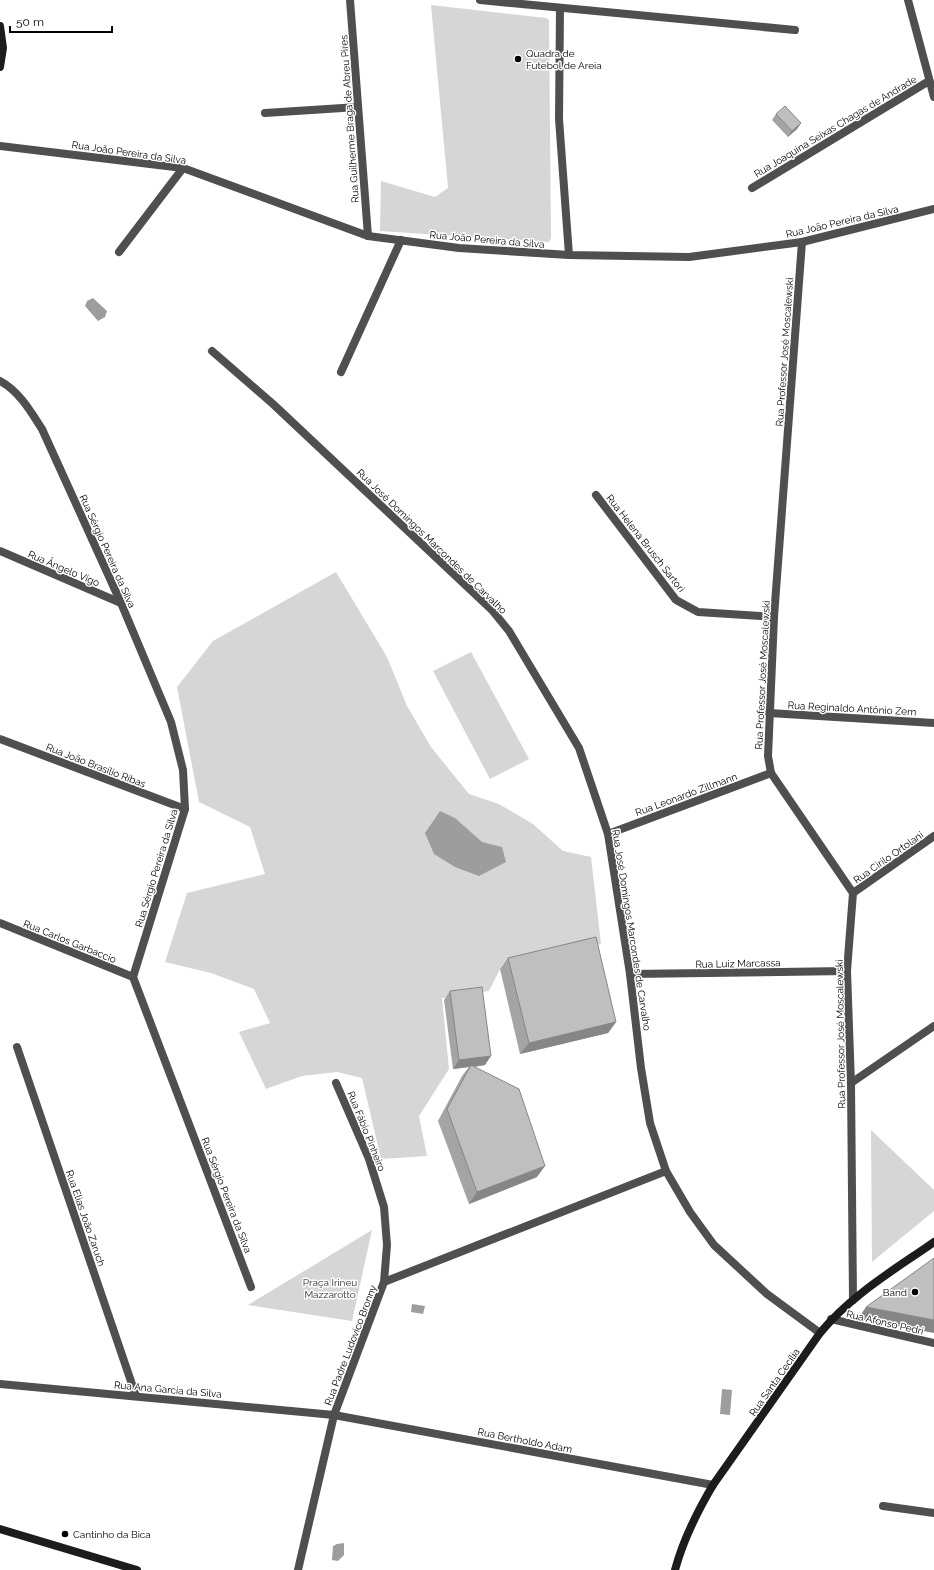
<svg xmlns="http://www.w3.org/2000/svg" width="934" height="1570" viewBox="0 0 934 1570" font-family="Raleway,sans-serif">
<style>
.green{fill:#d6d6d6}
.water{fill:#9d9d9d}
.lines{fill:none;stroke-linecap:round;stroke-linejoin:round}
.lane{stroke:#4f4f4f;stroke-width:8}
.street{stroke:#4f4f4f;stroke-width:8}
.secondary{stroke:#1c1c1c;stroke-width:8}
.wall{fill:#a4a4a4}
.shaded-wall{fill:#868686}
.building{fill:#bfbfbf;stroke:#868686}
.poi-dot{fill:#000;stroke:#fff;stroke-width:1.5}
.labels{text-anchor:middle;stroke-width:3;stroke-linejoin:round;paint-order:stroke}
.poi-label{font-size:10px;fill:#000;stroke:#fff;text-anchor:start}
.street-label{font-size:10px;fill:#000;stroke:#fff}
.park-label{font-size:10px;fill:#2d2d2d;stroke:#fff}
</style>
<rect width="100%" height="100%" fill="#fff"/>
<g class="green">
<polygon points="431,5 546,18 549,20 551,238 549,242 380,231 381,181 435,197 448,188"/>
<polygon points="336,572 387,657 407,706 431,747 469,794 499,804 533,824 563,851 591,857 601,944 502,965 489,991 442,998 449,1069 419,1116 427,1156 381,1159 362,1078 337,1072 302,1076 266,1089 239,1032 270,1023 254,989 211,973 165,962 187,893 265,874 250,827 199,802 177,687 213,641"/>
<polygon points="471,652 529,759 490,779 433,671"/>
<polygon points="871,1130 934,1190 934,1211 872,1262"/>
<polygon points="372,1230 352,1321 248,1305"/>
</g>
<g class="water">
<polygon points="93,298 107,311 105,317 98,321 85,306 87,301"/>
<polygon points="440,811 455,818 482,842 502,847 506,862 479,876 455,867 434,854 425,833"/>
<polygon points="412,1304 425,1306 423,1314 411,1312"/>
<polygon points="722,1389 732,1390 730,1415 720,1414"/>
<polygon points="344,1543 344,1555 338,1561 332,1560 333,1546 337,1544"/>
</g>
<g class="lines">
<g class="lane">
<polyline points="265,113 358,107"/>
<polyline points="341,372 401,240"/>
<polyline points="883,1506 934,1513"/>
</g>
<g class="street">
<polyline points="350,0 368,236"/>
<polyline points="480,0 795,30"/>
<polyline points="908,0 934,97"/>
<polyline points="560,8 559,119 569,255"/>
<polyline points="0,146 183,168 368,236 459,248 569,255 689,257 802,242 934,209"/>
<polyline points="752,188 929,81"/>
<polyline points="802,242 774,617 768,756 771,773 853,893 847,971 851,1083 853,1300"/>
<polyline points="119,252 183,168"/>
<polyline points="212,351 273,404 492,610 509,631 579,748 608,834 630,974 641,1068 650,1123 666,1171 690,1212 714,1245 767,1294 820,1333"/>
<path d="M0 381C19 391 31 412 42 429L121 603 171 722 183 770 185 809 133 977 251 1287"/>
<polyline points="596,495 676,600 698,612 774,617"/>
<polyline points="0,551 121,603"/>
<polyline points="769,713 934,723"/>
<polyline points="0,739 185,809"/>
<polyline points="608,834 771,773"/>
<polyline points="853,893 934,836"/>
<polyline points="0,923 133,977"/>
<polyline points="630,974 847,971"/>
<polyline points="17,1047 136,1396"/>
<polyline points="336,1083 369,1159 384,1207 387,1245 384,1282"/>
<polyline points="851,1083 934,1026"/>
<polyline points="831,1319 934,1343"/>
<polyline points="0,1384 334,1415 713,1485"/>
<polyline points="298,1570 334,1415 384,1282 666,1171"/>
</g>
<g class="secondary">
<polyline points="0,26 3,48 0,67"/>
<polyline points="0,1529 137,1570"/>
<path d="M675 1570C683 1540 697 1512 713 1485L820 1333C851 1295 894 1270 934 1242"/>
</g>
</g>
<g class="wall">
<polygon points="776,114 801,123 797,129 788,137 772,120"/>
<polygon points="508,958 616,1022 608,1033 520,1054 500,969"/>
<polygon points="450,991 485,1065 475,1067 537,1177 469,1204 438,1121 462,1076 469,1067 453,1069 444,1000"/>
</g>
<g class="shaded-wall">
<polygon points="801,123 797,129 788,137 792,131"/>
<polygon points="616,1022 608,1033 520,1054 529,1043"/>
<polygon points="491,1056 485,1065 469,1067 471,1065 469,1067 453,1069 459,1060"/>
<polygon points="545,1166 537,1177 469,1204 477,1192"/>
<polygon points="866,1307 934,1320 934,1333 858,1319"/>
</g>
<g class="building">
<polygon points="785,106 801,123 792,131 776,114"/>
<polygon points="596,937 616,1022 529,1043 508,958"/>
<polygon points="482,987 491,1056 459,1060 450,991"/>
<polygon points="471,1065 519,1089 545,1166 477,1192 447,1109"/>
<polygon points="934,1258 934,1320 866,1307"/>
</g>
<g class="poi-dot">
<circle cx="518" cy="59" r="4"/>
<circle cx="915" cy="1292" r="4"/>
<circle cx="65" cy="1534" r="4"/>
</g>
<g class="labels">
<g class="poi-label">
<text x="526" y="57">Quadra de<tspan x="526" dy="12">Futebol de Areia</tspan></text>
<text x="907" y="1296" text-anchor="end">Band</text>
<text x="73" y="1538">Cantinho da Bica</text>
</g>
<g class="street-label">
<text transform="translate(349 119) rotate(-94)" y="4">Rua Guilherme Braga de Abreu Pires</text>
<text transform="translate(835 126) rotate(-31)" y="4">Rua Joaquina Seixas Chagas de Andrade</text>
<text transform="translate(129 152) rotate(8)" y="4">Rua João Pereira da Silva</text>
<text transform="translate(842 221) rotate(-13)" y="4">Rua João Pereira da Silva</text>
<text transform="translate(487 239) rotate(5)" y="4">Rua João Pereira da Silva</text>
<text transform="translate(784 352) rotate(-86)" y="4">Rua Professor José Moscalewski</text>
<text transform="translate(432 541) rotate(44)" y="4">Rua José Domingos Marcondes de Carvalho</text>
<text transform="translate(646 543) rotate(52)" y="4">Rua Helena Brusch Sartori</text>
<text transform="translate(108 551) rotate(66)" y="4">Rua Sérgio Pereira da Silva</text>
<text transform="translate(64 568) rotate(23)" y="4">Rua Ângelo Vigo</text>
<text transform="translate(762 675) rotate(-87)" y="4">Rua Professor José Moscalewski</text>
<text transform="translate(852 708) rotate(3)" y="4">Rua Reginaldo Antônio Zem</text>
<text transform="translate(96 765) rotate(21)" y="4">Rua João Brasílio Ribas</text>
<text transform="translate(686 794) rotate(-20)" y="4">Rua Leonardo Zillmann</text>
<text transform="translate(888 857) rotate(-35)" y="4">Rua Cirilo Ortolani</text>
<text transform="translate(156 868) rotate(-73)" y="4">Rua Sérgio Pereira da Silva</text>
<text transform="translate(632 930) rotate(81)" y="4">Rua José Domingos Marcondes de Carvalho</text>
<text transform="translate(70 941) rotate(22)" y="4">Rua Carlos Garbaccio</text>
<text transform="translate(738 963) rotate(-1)" y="4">Rua Luiz Marcassa</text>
<text transform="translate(840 1034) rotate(-91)" y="4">Rua Professor José Moscalewski</text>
<text transform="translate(367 1131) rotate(68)" y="4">Rua Fábio Pinheiro</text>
<text transform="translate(227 1195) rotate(69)" y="4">Rua Sérgio Pereira da Silva</text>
<text transform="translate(86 1218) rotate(71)" y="4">Rua Elias João Zaruch</text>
<text transform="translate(885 1322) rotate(13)" y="4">Rua Afonso Pedri</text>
<text transform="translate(350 1345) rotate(-69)" y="4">Rua Padre Ludovico Bronny</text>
<text transform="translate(774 1382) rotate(-55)" y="4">Rua Santa Cecília</text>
<text transform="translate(168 1389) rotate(5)" y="4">Rua Ana Garcia da Silva</text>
<text transform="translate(525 1440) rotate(11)" y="4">Rua Bertholdo Adam</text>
</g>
<g class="park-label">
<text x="330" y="1286">Praça Irineu<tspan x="330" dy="12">Mazzarotto</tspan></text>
</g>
</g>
<path d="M10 26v6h102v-6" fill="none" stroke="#000000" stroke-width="2"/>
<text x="16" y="26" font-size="12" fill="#000000" stroke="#ffffff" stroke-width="3" paint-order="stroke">50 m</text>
</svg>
